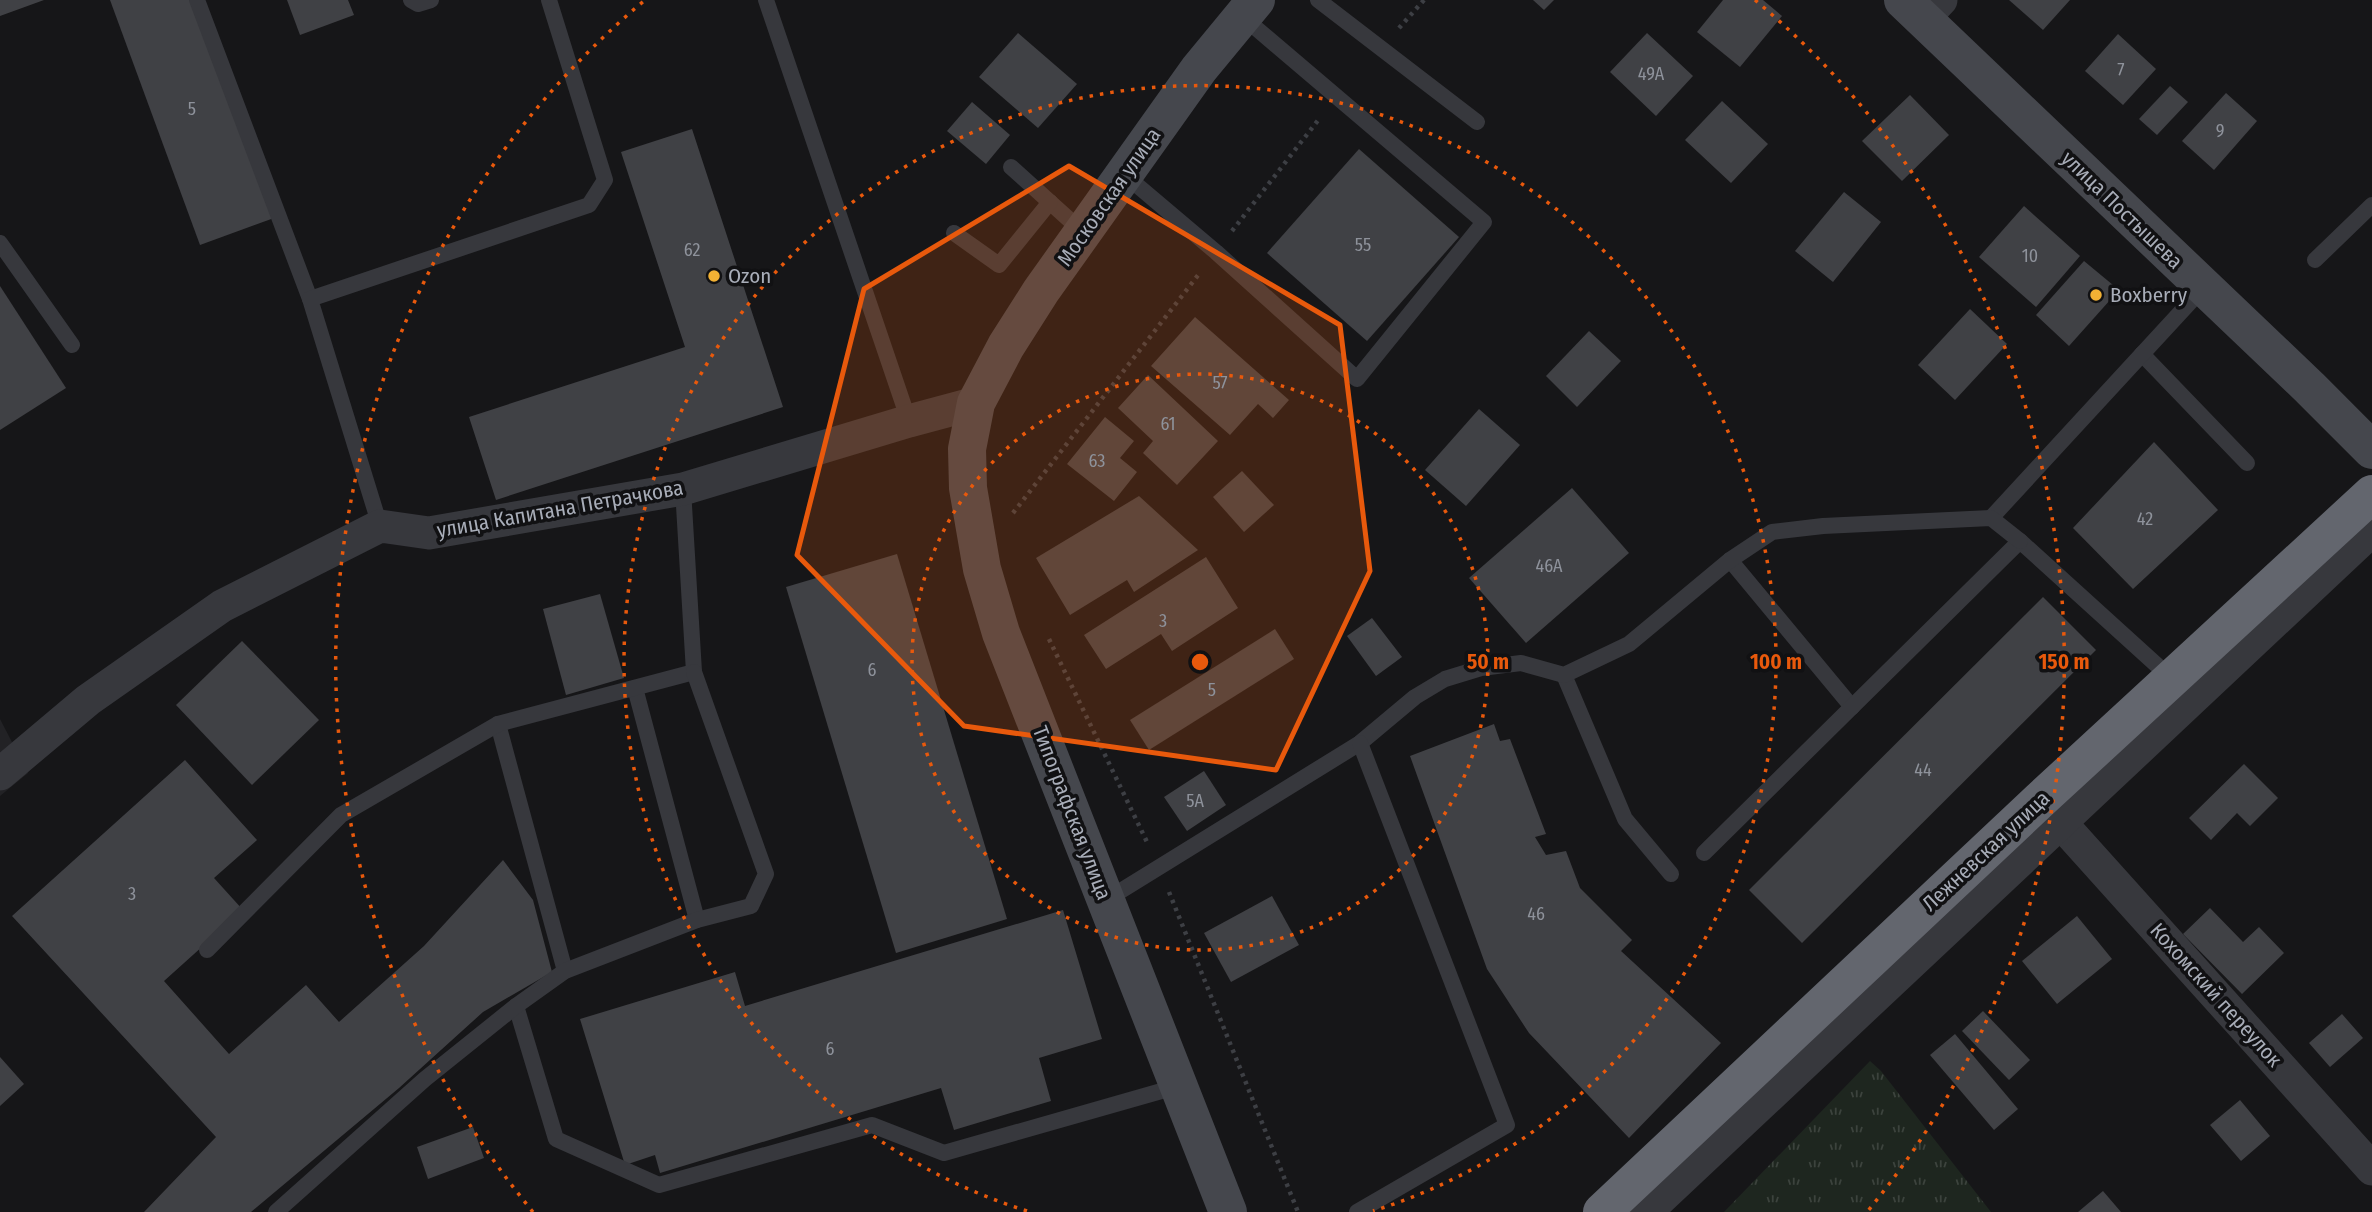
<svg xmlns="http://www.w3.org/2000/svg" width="2372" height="1212" viewBox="0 0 2372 1212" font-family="'Fira Sans Condensed',sans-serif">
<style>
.built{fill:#222225}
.grass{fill:url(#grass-tufts)}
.building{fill:#404145}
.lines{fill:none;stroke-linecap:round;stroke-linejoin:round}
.path{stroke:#3d3f44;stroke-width:4.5;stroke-dasharray:3.5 5;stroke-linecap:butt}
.lane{stroke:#37383d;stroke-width:16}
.street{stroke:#37383d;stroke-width:33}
.secondary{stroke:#45474d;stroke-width:38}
.highway{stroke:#63666e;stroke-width:38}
.marked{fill:#e8590c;fill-opacity:0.2;stroke:#e8590c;stroke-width:5;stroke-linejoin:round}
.ring{fill:none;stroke:#e8590c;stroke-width:3.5;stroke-dasharray:3.5 7}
.poi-dot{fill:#f2b134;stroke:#111113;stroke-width:2.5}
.labels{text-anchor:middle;stroke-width:7;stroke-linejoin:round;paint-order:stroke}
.number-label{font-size:18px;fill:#8e929b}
.street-label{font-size:21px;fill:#a8adb8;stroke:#111113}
.poi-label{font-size:21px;fill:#a8adb8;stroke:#111113;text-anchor:start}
.centre{fill:#e8590c;stroke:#111113;stroke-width:3.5}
.ring-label{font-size:21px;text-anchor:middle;font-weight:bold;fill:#e8590c;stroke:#111113;stroke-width:7;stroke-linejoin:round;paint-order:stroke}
</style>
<defs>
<pattern id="grass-tufts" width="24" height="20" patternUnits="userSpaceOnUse" patternTransform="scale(1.75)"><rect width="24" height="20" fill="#1e261f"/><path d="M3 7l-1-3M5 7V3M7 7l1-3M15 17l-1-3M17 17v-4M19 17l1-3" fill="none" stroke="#3c433d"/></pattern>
</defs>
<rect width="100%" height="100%" fill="#161618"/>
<polygon class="built" points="0,719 28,773 0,796"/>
<polygon class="grass" points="1870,1061 1881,1071 1991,1212 1724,1212"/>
<g class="building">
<polygon points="0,0 44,0 0,16"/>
<polygon points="110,0 194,0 274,218 200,245"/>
<polygon points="287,0 348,0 354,15 300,35"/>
<polygon points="1533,0 1554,0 1544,10"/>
<polygon points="1723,0 1763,0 1782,16 1740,67 1697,32"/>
<polygon points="2009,0 2070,0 2043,30"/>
<polygon points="1018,33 1077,84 1038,128 979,77"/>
<polygon points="1647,33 1693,76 1656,116 1610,72"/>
<polygon points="2118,34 2156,69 2123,105 2085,71"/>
<polygon points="2170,86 2188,102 2157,135 2139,119"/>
<polygon points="2226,93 2257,121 2214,170 2182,141"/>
<polygon points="1910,95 1949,135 1902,181 1862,141"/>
<polygon points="1722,101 1768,144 1731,183 1685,140"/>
<polygon points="972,102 1010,135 986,164 947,131"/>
<polygon points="692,129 783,407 496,500 469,417 685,347 621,152"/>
<polygon points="1359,149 1459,237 1367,341 1267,253"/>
<polygon points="1844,192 1881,222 1833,282 1795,251"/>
<polygon points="2024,206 2080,256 2036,307 1979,257"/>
<polygon points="2084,261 2119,290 2069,346 2036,315"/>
<polygon points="0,286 66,388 0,430"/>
<polygon points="1970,309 2007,344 1955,400 1918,365"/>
<polygon points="1195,317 1289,400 1273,418 1258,404 1230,435 1151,366"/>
<polygon points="1589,331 1621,361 1577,407 1546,376"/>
<polygon points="1148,375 1218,441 1177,485 1143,453 1153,441 1118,408"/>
<polygon points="1479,409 1520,445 1466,506 1425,470"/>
<polygon points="1105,417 1134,441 1120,458 1137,472 1114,501 1067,464"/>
<polygon points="2154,442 2218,510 2133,589 2073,528"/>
<polygon points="1242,471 1274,505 1244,532 1213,497"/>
<polygon points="1572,488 1629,553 1526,643 1469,578"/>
<polygon points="1139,496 1198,550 1134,592 1127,580 1070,615 1036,558"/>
<polygon points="897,554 1007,919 896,953 786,587"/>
<polygon points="1206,557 1238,608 1172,651 1161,634 1106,669 1084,635"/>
<polygon points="600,594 624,678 566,695 543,609"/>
<polygon points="2043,597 2096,650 1802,943 1749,890"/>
<polygon points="1372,618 1402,657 1376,676 1347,636"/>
<polygon points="1275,629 1294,659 1149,750 1130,720"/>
<polygon points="242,641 319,720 252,785 176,705"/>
<polygon points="1494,724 1500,741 1510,739 1546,834 1535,837 1546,855 1566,851 1580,888 1632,940 1621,951 1721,1043 1629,1138 1529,1033 1487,969 1410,756"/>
<polygon points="185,760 257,840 214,878 243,910 164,981 229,1054 306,985 339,1022 424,946 503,860 533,900 552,972 483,1012 399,1088 251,1212 144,1212 216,1137 12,916"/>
<polygon points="2244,764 2278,798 2250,826 2237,813 2211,840 2189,818"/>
<polygon points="1204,771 1226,805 1187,831 1164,797"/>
<polygon points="1272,896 1299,945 1231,982 1204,933"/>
<polygon points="2210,908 2243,942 2259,927 2284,953 2242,994 2183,934"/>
<polygon points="1063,910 1102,1039 1039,1058 1051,1101 954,1130 941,1088 660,1173 655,1155 625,1165 580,1019 735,972 745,1006"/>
<polygon points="2077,916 2112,959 2057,1004 2022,961"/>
<polygon points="1983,1011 2030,1060 2009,1080 1962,1031"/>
<polygon points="2342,1014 2363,1038 2330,1067 2309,1043"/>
<polygon points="1955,1034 2018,1109 1994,1130 1930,1055"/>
<polygon points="0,1057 24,1084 0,1106"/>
<polygon points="2240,1100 2270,1136 2241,1161 2210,1125"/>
<polygon points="473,1127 484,1158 428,1179 417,1147"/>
<polygon points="2103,1191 2121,1212 2078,1212"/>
</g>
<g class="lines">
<g class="path">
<polyline points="1399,28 1424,0"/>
<polyline points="1232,231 1319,119"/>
<polyline points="1013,513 1199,274"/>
<polyline points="1049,639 1147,842"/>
<polyline points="1169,892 1298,1212"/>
</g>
<g class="lane">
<polyline points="197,0 310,299"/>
<polyline points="411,0 418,4 431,0"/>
<polyline points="766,0 909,421"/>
<polyline points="1318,0 1477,122"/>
<polyline points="1011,167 1084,233"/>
<polyline points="1125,175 1216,252 1357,379 1484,222 1243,17"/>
<polyline points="954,233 999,265 1050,202"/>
<polyline points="0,243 72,345"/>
<polyline points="2315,260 2372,205"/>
<polyline points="2142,354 2247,463"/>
<polyline points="1991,518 2203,288"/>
<polyline points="380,526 310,299 589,205 605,180 549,0"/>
<polyline points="1730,560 1852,707"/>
<polyline points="1564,675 1625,819 1671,874"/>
<polyline points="635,688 697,920"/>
<polyline points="498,724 565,971"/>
<polyline points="1704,853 2020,541 2171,678"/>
<polyline points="1106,900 1360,743 1415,697 1445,679 1481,668 1521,663 1564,675 1629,644 1730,560 1772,532 1823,526 1991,518 2020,541"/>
<polyline points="207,950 341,815 498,724 694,672 683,489"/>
<polyline points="516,1006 556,1139 659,1185 872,1125 944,1153 1179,1086"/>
<polyline points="276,1212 425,1079 516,1006 565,971 697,920 751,906 766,874 694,672"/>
<polyline points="1357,1212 1507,1125 1360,743"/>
</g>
<g class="street">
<polyline points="1923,19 1941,0"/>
<polyline points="0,774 88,700 222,606 380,526 429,533 683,489 909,421 976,403"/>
<polyline points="2060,822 2372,1169"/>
<polyline points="1646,1212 2372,530"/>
</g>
<g class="secondary">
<polyline points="1903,0 2310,388 2372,450"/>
<polyline points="1228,1212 1001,633 982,569 968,488 967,449 976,403 1006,346 1041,291 1199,69 1256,0"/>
</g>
<polyline class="highway" points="1602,1212 2040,800 2372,494"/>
</g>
<path class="marked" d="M1069 166 1340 325 1370 571 1276 770 964 726 797 555 864 289Z"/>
<g class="ring">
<circle cx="1200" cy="662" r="288"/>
<path d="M1027 1211A576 576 0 1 1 1373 1211"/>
<path d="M533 1212A864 864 0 0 1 645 0M1755 0A864 864 0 0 1 1867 1212"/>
</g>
<g class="poi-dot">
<circle cx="714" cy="276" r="7"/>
<circle cx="2096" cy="295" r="7"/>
</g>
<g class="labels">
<g class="number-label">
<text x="2121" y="76">7</text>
<text x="1651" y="80">49А</text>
<text x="192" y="115">5</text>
<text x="2220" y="137">9</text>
<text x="1363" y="251">55</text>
<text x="692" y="256">62</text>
<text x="2030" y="262">10</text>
<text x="1220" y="389">57</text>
<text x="1168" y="430">61</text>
<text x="1097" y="467">63</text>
<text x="2145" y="525">42</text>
<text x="1549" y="572">46А</text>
<text x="1163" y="627">3</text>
<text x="872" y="676">6</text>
<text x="1212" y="696">5</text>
<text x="1923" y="776">44</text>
<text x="1195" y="807">5А</text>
<text x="132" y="900">3</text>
<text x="1536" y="920">46</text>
<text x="830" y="1055">6</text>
</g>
<g class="street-label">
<text transform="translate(1109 197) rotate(-55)" y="7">Московская улица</text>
<text transform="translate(2122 210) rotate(44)" y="7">улица Постышева</text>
<text transform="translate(560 509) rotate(-10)" y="7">улица Капитана Петрачкова</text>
<text transform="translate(1072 813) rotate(69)" y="7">Типографская улица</text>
<text transform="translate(1986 851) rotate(-43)" y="7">Лежневская улица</text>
<text transform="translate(2216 995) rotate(48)" y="7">Кохомский переулок</text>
</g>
<g class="poi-label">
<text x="728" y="283">Ozon</text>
<text x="2110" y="302">Boxberry</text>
</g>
</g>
<circle cx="1200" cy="662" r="10" class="centre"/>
<g class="ring-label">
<text x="1488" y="669">50 m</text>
<text x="1776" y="669">100 m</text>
<text x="2064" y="669">150 m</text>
</g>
</svg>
